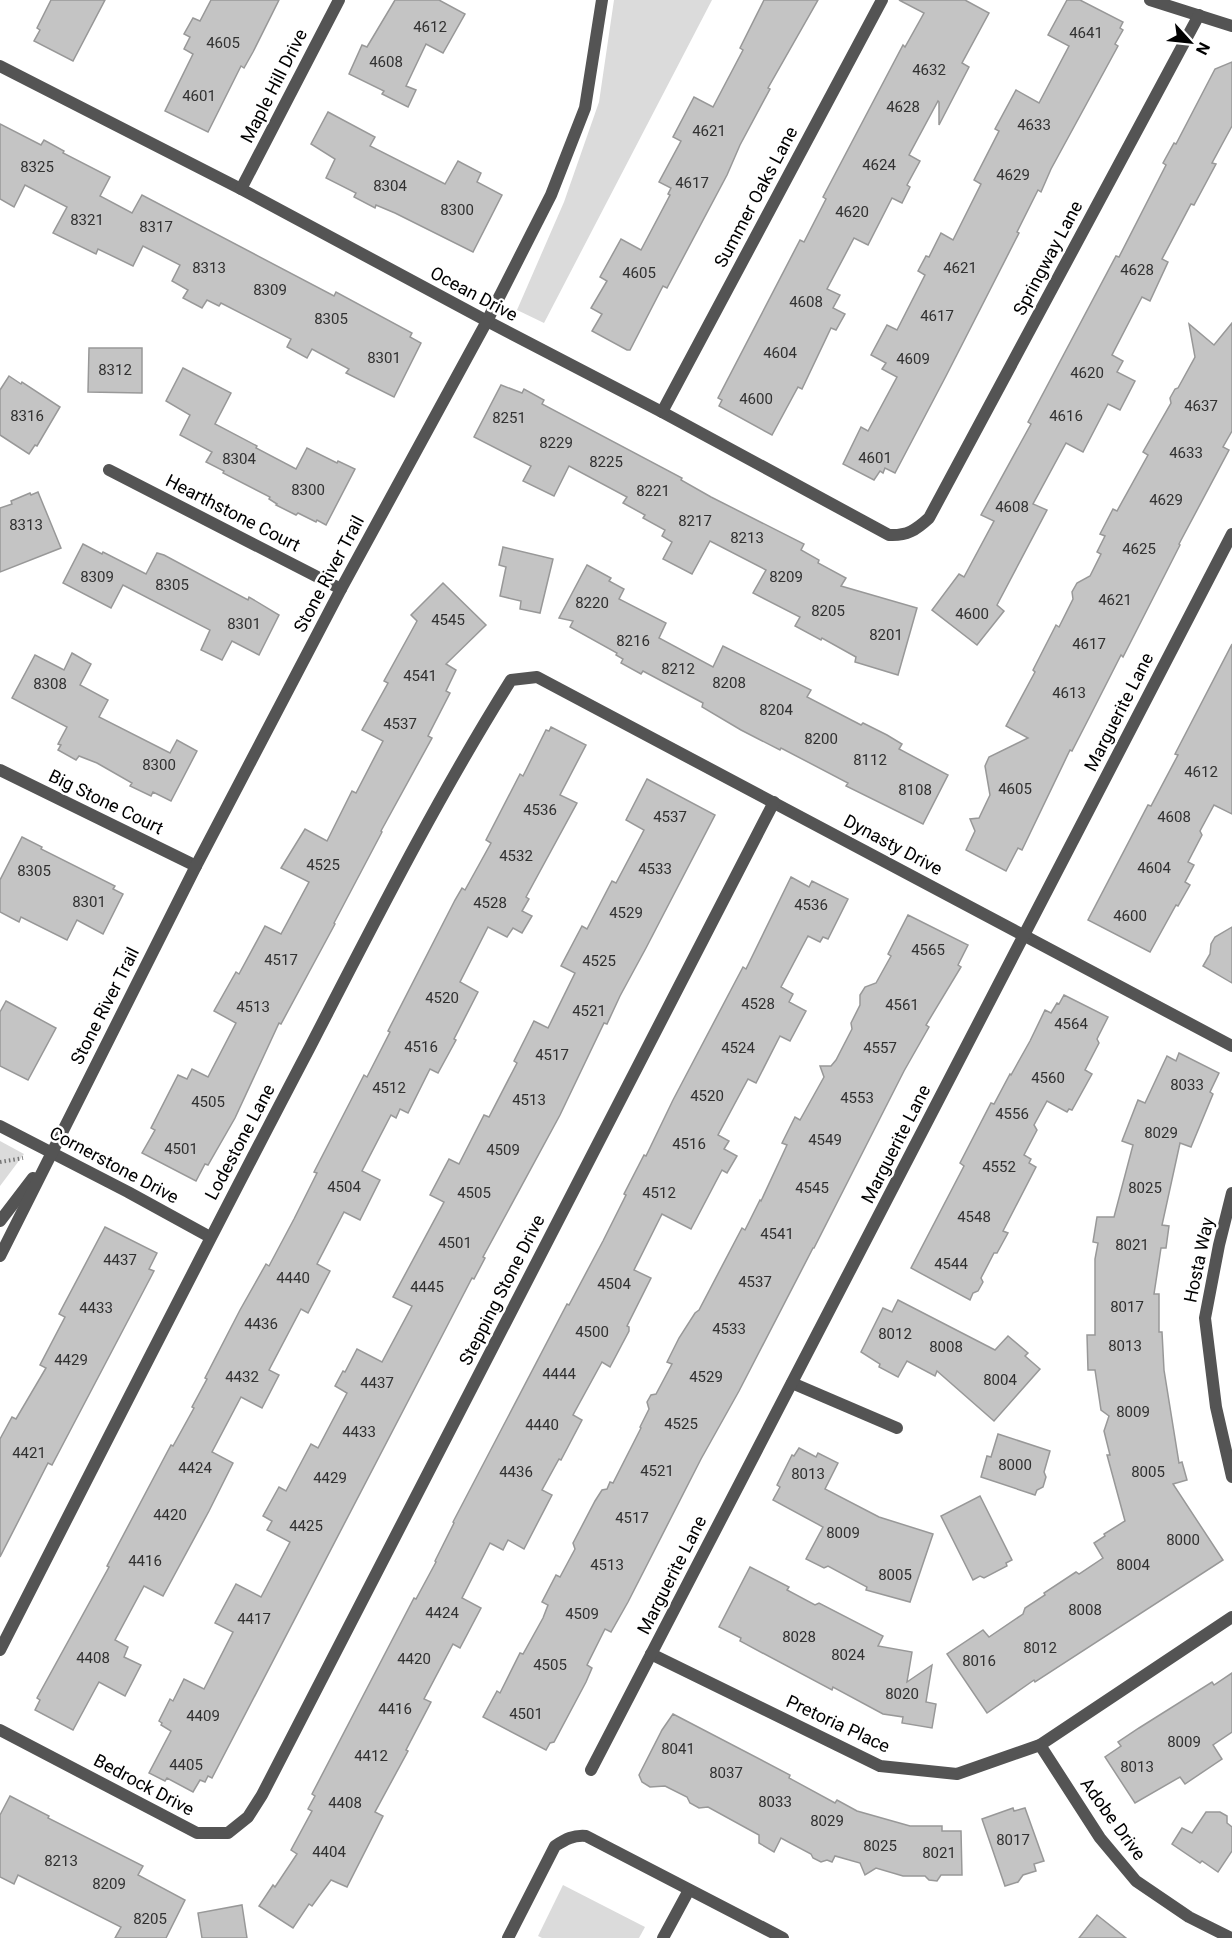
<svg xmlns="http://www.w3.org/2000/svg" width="1232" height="1938" viewBox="0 0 1232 1938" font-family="Roboto,sans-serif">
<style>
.green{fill:#dbdbdb}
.building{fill:#c4c4c4;stroke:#989898;stroke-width:1.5}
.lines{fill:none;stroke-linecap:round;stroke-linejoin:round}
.path{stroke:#767676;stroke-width:4;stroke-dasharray:1.5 3;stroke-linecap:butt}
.service{stroke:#545454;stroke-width:12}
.minor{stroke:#545454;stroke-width:12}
.labels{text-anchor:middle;stroke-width:5;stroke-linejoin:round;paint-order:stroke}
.number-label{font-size:15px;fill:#313131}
.street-label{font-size:18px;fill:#000;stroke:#fff}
</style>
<rect width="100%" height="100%" fill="#fff"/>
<g class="green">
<polygon points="614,0 712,0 544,323 517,310 564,202 599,102"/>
<polygon points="0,1141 24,1154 0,1186"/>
<polygon points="563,1885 645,1927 639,1938 542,1938 538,1936"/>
</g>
<g class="building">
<polygon points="51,0 105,0 73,61 34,41 40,30 37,28"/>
<polygon points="211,0 279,0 253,52 244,68 241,66 208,132 165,111 193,54 184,49 190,37 184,34 193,18 200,21"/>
<polygon points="395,0 439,0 465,14 443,53 426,44 406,86 416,90 408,107 382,94 384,91 349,74 362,45 367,47"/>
<polygon points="764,0 818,0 768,88 770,89 740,145 727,175 667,288 663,286 630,350 627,350 592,331 602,314 591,308 607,281 600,277 621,239 641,250 670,195 668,194 671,188 659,182 681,141 673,137 694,97 713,107 743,50 740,48"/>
<polygon points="899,0 965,0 989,13 962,63 969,67 939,125 939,102 938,101 909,155 920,161 907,185 910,187 902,203 892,198 868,245 854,238 827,289 840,295 833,308 845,314 836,330 831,328 802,389 798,387 772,435 719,406 722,400 718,398 800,240 804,242 826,199 823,197 903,45 905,47 924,13"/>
<polygon points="1067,0 1080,0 1123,22 1120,28 1123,30 1115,44 1118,46 1051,169 1041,192 1038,190 1017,232 1019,233 946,376 895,473 885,468 883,473 880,471 874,480 843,464 861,427 868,431 897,377 882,369 886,363 871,355 887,325 897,330 925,275 918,271 926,256 929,257 941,233 953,240 981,184 974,180 999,131 995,129 1016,90 1039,103 1069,46 1048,35"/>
<polygon points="1232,62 1232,126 1212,163 1216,164 1194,205 1191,204 1162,259 1168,262 1150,301 1142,297 1112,355 1123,361 1117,372 1135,381 1120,410 1108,404 1083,452 1066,443 1033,504 1047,510 997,605 1004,611 977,645 932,610 959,574 964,577 994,521 981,515 1031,424 1028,422 1116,256 1119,257 1166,165 1163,163 1174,143 1176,144 1215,69"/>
<polygon points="328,112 375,137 370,146 445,184 458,161 481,173 477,182 502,195 473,252 395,213 376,205 375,208 354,197 356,193 326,178 335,159 311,144"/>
<polygon points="0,124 41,145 44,140 64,151 63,153 110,177 100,196 132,213 142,195 334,296 336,292 412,333 410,337 421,343 394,397 346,373 349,369 312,349 307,358 287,347 291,339 221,303 219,306 207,300 202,308 183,298 188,290 172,281 180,265 143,246 133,266 98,249 96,254 53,233 67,207 25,185 14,207 0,199"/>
<polygon points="1232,323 1232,431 1223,447 1229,450 1179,544 1180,545 1123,657 1121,655 1090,716 1072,751 1070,750 1022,850 1018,848 1006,871 966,850 975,831 970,819 979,818 990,795 985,766 989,757 1028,738 1006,726 1035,672 1033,670 1056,625 1059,627 1073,599 1072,592 1077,583 1090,576 1101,554 1097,552 1105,536 1100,534 1113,509 1117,511 1148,455 1143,452 1171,403 1170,398 1175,389 1178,388 1195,357 1189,324 1214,345"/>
<polygon points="89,348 142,348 142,393 88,392"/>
<polygon points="183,368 231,393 215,424 257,446 256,448 296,469 307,448 337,463 338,461 355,469 326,525 317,520 316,522 298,513 296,515 276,505 277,504 269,499 270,497 223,473 224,471 206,462 212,452 180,435 190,415 166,401"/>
<polygon points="9,376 21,384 22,382 60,407 37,446 35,445 29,454 0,435 0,390"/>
<polygon points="501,385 522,393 524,389 544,400 542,404 682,478 681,480 711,497 804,544 801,550 819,560 818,563 846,578 841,586 917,608 898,675 855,662 856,657 822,638 821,640 795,626 800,617 753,593 766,570 710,541 692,574 663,559 672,542 662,536 665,530 643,518 645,515 623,503 627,497 569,466 554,496 523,481 531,466 474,437"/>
<polygon points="38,492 61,548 0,572 0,508 12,504 11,501 30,493 31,495"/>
<polygon points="83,544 102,554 103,552 146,574 157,553 164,555 248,600 249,597 279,615 259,655 232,641 222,660 201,650 210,630 123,585 111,608 63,583"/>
<polygon points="503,547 553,559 540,613 520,609 521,601 500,596 506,567 499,565"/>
<polygon points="587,565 611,578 609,581 624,589 619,599 666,623 659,638 713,667 723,646 811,690 807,697 861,725 863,723 887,735 902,744 899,749 948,775 923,824 846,786 848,783 781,748 780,750 741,730 702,707 703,703 643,671 641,674 621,663 623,659 616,655 617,653 570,627 573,621 559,618"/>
<polygon points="443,583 486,625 446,664 456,670 446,691 450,693 428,736 432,738 381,831 382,832 334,923 335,924 281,1024 279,1023 235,1118 208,1165 205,1164 196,1181 142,1153 155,1130 151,1128 178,1075 187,1079 192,1069 208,1077 236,1023 214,1011 236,972 239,974 265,926 281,934 309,882 281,868 305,829 327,841 352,791 356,793 383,741 362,730 388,683 384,681 417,621 411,615"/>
<polygon points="1232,644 1232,814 1214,805 1200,831 1202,835 1188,862 1194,865 1185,882 1190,885 1178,906 1176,905 1150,952 1088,920 1148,805 1151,806 1178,755 1175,754"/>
<polygon points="72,653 91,664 80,685 108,700 99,717 170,753 177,740 197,751 171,801 153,792 151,796 130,786 132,783 97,763 79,756 76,760 58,750 61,745 58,744 67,727 12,698 35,655 64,670"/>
<polygon points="551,727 586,745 560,795 577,803 526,897 529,899 522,911 532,916 522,933 513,928 507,937 488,927 460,982 478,992 454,1039 456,1040 438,1073 430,1069 408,1113 400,1109 396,1118 391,1115 362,1171 380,1180 360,1220 344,1212 317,1264 330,1271 308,1313 301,1309 269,1370 279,1375 262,1408 241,1397 212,1452 233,1463 209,1511 163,1596 144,1586 115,1640 128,1647 124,1657 141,1665 125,1696 99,1682 73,1730 35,1710 40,1700 37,1698 109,1567 107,1566 171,1445 173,1446 194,1408 192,1407 207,1379 205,1378 240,1310 266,1264 269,1266 294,1219 317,1173 314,1172 364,1075 367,1077 390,1032 388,1031 455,900 462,888 465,890 491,843 486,840 520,774 523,776 546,730 549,731"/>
<polygon points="647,779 715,815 646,948 620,996 607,1024 604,1023 560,1115 483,1257 485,1258 474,1279 472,1278 444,1332 212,1778 208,1776 205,1782 200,1780 193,1792 167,1778 165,1781 149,1773 171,1731 161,1725 162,1723 159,1721 170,1699 173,1701 184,1679 204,1689 233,1632 215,1623 236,1584 261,1597 290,1542 267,1530 272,1521 263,1516 279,1487 286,1491 311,1444 318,1448 347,1393 335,1386 343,1371 345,1372 357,1349 382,1362 412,1306 393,1297 444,1202 430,1195 449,1159 459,1164 484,1115 489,1117 517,1063 514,1061 534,1021 548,1028 575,973 561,966 582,926 587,929 612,881 616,883 644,830 626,820"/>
<polygon points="22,837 42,847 41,849 115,886 113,889 123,894 103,934 77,920 67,940 21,917 19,922 0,912 0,880"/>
<polygon points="791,877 809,887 812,881 848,899 828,939 823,937 820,942 808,936 781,987 793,994 789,1002 806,1011 790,1041 780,1036 756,1083 748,1079 718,1135 729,1141 724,1149 737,1156 727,1173 722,1170 691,1229 662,1214 634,1270 651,1278 627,1326 629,1327 629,1331 610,1367 602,1362 573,1415 582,1420 561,1460 559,1459 542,1490 552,1495 524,1549 508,1540 503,1550 490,1543 462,1598 481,1608 460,1648 453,1644 424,1699 431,1702 406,1750 408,1751 375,1812 383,1816 347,1887 331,1880 312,1906 309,1904 293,1928 259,1906 273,1885 275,1887 297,1854 291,1850 312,1811 308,1809 315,1796 312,1794 414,1598 416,1599 436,1562 435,1561 454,1523 453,1522 567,1304 569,1305 603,1241 626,1195 624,1194 644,1155 646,1156 673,1100 743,967 746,969"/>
<polygon points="908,915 968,945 958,965 961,967 926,1025 929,1027 904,1071 814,1248 813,1248 739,1391 701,1459 628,1602 611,1632 605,1629 587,1665 592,1668 586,1682 554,1742 550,1743 546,1750 483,1717 497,1691 500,1693 520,1653 523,1654 543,1618 548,1605 542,1602 556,1575 560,1577 575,1549 573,1543 595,1501 602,1490 607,1489 610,1482 613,1483 641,1428 640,1427 649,1409 647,1402 651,1395 656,1394 672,1364 667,1362 679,1338 695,1313 699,1310 742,1228 745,1230 760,1200 761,1201 787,1145 782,1143 795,1117 800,1120 824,1077 820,1066 831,1066 836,1060 852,1029 851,1023 860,1005 860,995 865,987 876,983 891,956 888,954"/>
<polygon points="1232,927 1232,983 1203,966 1210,954 1211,944 1215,937"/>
<polygon points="1064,995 1108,1017 1097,1039 1099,1043 1085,1070 1092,1074 1072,1110 1069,1109 1067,1112 1047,1101 1034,1125 1037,1130 1024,1155 1031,1159 1029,1163 1036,1167 1003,1231 1008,1233 997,1253 994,1253 981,1278 983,1282 978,1291 973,1293 970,1300 911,1268 964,1166 960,1163 991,1103 994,1104 1010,1074 1011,1075 1030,1041 1045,1010 1051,1013 1057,1003 1059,1004"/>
<polygon points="6,1001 56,1028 28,1080 0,1066 0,1012"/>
<polygon points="1179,1053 1219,1073 1210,1092 1213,1094 1191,1147 1180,1143 1162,1225 1169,1226 1166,1248 1161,1248 1154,1294 1159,1294 1159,1332 1162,1332 1164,1370 1179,1463 1182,1462 1187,1480 1173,1484 1223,1560 1035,1682 1034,1680 987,1713 947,1654 983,1630 989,1637 1023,1614 1025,1608 1045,1595 1044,1593 1076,1572 1079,1574 1103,1558 1094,1543 1105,1536 1104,1534 1125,1521 1107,1455 1110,1455 1104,1431 1109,1416 1101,1410 1095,1370 1088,1370 1087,1335 1095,1335 1095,1259 1098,1243 1093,1242 1097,1217 1114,1217 1133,1145 1122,1141 1138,1100 1145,1103 1167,1056 1176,1061"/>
<polygon points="105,1227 157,1253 149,1269 154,1271 52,1465 48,1463 0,1557 0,1439 12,1417 16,1419 46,1368 40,1365 65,1317 59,1314"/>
<polygon points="898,1300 995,1350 1008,1336 1028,1353 1025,1356 1040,1369 994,1421 937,1371 935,1376 907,1361 898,1377 879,1367 880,1364 861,1352 883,1308 892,1312"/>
<polygon points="998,1434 1050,1451 1044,1472 1046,1477 1043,1487 1037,1490 1035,1495 981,1477 987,1456 991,1457"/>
<polygon points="799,1448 816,1457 818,1453 838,1463 825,1489 879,1517 933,1534 910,1602 866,1590 867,1587 828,1566 824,1568 806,1559 823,1527 773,1500 780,1487 777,1485 792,1455 794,1456"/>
<polygon points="980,1496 1012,1560 1006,1563 1007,1566 984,1578 980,1576 973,1580 941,1516"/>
<polygon points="750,1567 789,1587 787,1590 815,1605 819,1603 883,1636 878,1646 912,1652 907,1682 932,1665 926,1702 936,1704 932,1728 902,1723 903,1717 883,1714 833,1687 832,1690 740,1641 741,1638 719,1627"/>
<polygon points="1232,1673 1232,1732 1213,1745 1222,1759 1185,1784 1180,1777 1135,1803 1105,1757 1121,1746 1118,1742 1139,1728 1212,1682 1214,1685"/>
<polygon points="673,1714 790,1775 789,1778 835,1803 837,1800 857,1811 910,1826 942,1826 942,1831 961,1831 962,1875 941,1875 937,1881 929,1880 925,1876 903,1876 876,1868 865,1875 860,1863 835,1856 832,1862 827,1860 821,1862 813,1858 811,1854 781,1838 774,1852 759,1843 759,1835 708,1807 699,1808 690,1803 687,1797 665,1786 650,1787 642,1782 639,1775 662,1730"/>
<polygon points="10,1796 49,1816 48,1818 143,1866 138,1875 185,1900 166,1938 115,1938 121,1927 18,1875 14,1884 0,1877 0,1815"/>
<polygon points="1013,1808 1014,1811 1025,1808 1044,1861 1034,1864 1036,1871 1023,1875 1018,1882 1005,1886 982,1819"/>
<polygon points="1206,1812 1220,1812 1227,1816 1227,1823 1232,1827 1232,1851 1218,1872 1202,1861 1200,1863 1172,1844 1182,1828 1192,1833"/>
<polygon points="242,1905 247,1938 202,1938 198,1913"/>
<polygon points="1097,1915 1126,1938 1079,1938"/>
</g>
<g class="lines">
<polyline class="path" points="0,1162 23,1158"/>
<g class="service">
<path d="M508 1938 555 1846C566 1839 573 1835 586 1836L783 1938"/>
<polyline points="663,1938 689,1890"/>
</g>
<g class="minor">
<polyline points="1150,0 1232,26"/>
<path d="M0 66 241 189 487 321 662 412 889 535C907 536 916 530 929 518L1199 15"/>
<polyline points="241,189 339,0"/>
<polyline points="662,412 882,0"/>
<polyline points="109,470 341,589"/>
<polyline points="0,770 196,866"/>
<polyline points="0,1126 128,1192 210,1237"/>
<polyline points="1232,1193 1219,1245 1205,1318 1216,1407 1232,1477"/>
<polyline points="0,1221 33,1178"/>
<polyline points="0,1256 196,866 341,589 487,321 551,195 585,108 602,0"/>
<polyline points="792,1383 897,1428"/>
<path d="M0 1650C103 1448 205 1247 310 1047 374 923 437 798 511 680L537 677 1232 1046"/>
<polyline points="651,1654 880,1766 957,1774 1040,1745 1232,1617"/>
<polyline points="0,1730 197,1833 228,1833 248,1817 262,1795 774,802"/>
<polyline points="1040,1745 1100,1838 1136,1881 1189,1917 1231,1938"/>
<polyline points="591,1770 1232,534"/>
</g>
</g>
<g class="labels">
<g class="number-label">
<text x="430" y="32">4612</text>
<text x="1086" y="38">4641</text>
<text x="223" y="48">4605</text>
<text x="386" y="67">4608</text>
<text x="929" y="75">4632</text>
<text x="199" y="101">4601</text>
<text x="903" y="112">4628</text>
<text x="1034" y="130">4633</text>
<text x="709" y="136">4621</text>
<text x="879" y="170">4624</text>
<text x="37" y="172">8325</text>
<text x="1013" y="180">4629</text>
<text x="692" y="188">4617</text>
<text x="390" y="191">8304</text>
<text x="457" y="215">8300</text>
<text x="852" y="217">4620</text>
<text x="87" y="225">8321</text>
<text x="156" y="232">8317</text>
<text x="209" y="273">8313</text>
<text x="960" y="273">4621</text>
<text x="1137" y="275">4628</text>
<text x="639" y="278">4605</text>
<text x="270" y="295">8309</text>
<text x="806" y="307">4608</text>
<text x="937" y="321">4617</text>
<text x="331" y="324">8305</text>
<text x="780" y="358">4604</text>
<text x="384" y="363">8301</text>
<text x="913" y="364">4609</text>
<text x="115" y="375">8312</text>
<text x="1087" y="378">4620</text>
<text x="756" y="404">4600</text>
<text x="1201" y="411">4637</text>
<text x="27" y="421">8316</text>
<text x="1066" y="421">4616</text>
<text x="509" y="423">8251</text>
<text x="556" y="448">8229</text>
<text x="1186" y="458">4633</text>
<text x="875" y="463">4601</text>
<text x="239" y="464">8304</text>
<text x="606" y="467">8225</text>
<text x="308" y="495">8300</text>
<text x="653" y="496">8221</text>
<text x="1166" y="505">4629</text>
<text x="1012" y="512">4608</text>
<text x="695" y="526">8217</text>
<text x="26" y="530">8313</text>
<text x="747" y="543">8213</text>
<text x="1139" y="554">4625</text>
<text x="97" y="582">8309</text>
<text x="786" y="582">8209</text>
<text x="172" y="590">8305</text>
<text x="1115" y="605">4621</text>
<text x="592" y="608">8220</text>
<text x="828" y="616">8205</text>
<text x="972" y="619">4600</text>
<text x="448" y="625">4545</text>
<text x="244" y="629">8301</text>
<text x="886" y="640">8201</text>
<text x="633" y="646">8216</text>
<text x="1089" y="649">4617</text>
<text x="678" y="674">8212</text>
<text x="420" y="681">4541</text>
<text x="729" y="688">8208</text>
<text x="50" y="689">8308</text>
<text x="1069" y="698">4613</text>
<text x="776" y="715">8204</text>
<text x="400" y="729">4537</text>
<text x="821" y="744">8200</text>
<text x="870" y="765">8112</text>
<text x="159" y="770">8300</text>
<text x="1201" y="777">4612</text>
<text x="1015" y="794">4605</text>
<text x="915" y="795">8108</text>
<text x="540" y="815">4536</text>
<text x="670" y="822">4537</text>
<text x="1174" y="822">4608</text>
<text x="516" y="861">4532</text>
<text x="323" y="870">4525</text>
<text x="1154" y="873">4604</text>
<text x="655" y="874">4533</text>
<text x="34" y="876">8305</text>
<text x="89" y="907">8301</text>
<text x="490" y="908">4528</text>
<text x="811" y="910">4536</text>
<text x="626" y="918">4529</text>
<text x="1130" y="921">4600</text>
<text x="928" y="955">4565</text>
<text x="281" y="965">4517</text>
<text x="599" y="966">4525</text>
<text x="442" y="1003">4520</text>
<text x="758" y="1009">4528</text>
<text x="902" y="1010">4561</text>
<text x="253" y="1012">4513</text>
<text x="589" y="1016">4521</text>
<text x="1071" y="1029">4564</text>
<text x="421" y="1052">4516</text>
<text x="738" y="1053">4524</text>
<text x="880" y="1053">4557</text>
<text x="552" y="1060">4517</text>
<text x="1048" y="1083">4560</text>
<text x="1187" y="1090">8033</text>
<text x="389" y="1093">4512</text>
<text x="707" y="1101">4520</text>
<text x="857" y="1103">4553</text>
<text x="529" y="1105">4513</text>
<text x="208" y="1107">4505</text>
<text x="1012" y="1119">4556</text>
<text x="1161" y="1138">8029</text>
<text x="825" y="1145">4549</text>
<text x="689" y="1149">4516</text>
<text x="181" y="1154">4501</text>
<text x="503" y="1155">4509</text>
<text x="999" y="1172">4552</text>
<text x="344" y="1192">4504</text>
<text x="812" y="1193">4545</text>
<text x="1145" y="1193">8025</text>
<text x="474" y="1198">4505</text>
<text x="659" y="1198">4512</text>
<text x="974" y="1222">4548</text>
<text x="777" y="1239">4541</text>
<text x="455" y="1248">4501</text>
<text x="1132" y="1250">8021</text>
<text x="120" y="1265">4437</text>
<text x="951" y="1269">4544</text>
<text x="293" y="1283">4440</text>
<text x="755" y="1287">4537</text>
<text x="614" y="1289">4504</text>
<text x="427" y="1292">4445</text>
<text x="1127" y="1312">8017</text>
<text x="96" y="1313">4433</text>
<text x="261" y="1329">4436</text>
<text x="729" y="1334">4533</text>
<text x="592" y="1337">4500</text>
<text x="895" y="1339">8012</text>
<text x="1125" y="1351">8013</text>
<text x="946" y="1352">8008</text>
<text x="71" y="1365">4429</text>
<text x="559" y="1379">4444</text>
<text x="242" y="1382">4432</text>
<text x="706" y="1382">4529</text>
<text x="1000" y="1385">8004</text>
<text x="377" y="1388">4437</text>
<text x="1133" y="1417">8009</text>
<text x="681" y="1429">4525</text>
<text x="542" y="1430">4440</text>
<text x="359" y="1437">4433</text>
<text x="29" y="1458">4421</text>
<text x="1015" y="1470">8000</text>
<text x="195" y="1473">4424</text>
<text x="657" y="1476">4521</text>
<text x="516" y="1477">4436</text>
<text x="1148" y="1477">8005</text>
<text x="808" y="1479">8013</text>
<text x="330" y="1483">4429</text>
<text x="170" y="1520">4420</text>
<text x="632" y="1523">4517</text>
<text x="306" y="1531">4425</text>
<text x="843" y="1538">8009</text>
<text x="1183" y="1545">8000</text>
<text x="145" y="1566">4416</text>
<text x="607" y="1570">4513</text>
<text x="1133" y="1570">8004</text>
<text x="895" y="1580">8005</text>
<text x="1085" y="1615">8008</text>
<text x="442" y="1618">4424</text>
<text x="582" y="1619">4509</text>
<text x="254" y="1624">4417</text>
<text x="799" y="1642">8028</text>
<text x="1040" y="1653">8012</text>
<text x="848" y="1660">8024</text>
<text x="93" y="1663">4408</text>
<text x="414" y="1664">4420</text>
<text x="979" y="1666">8016</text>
<text x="550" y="1670">4505</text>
<text x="902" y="1699">8020</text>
<text x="395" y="1714">4416</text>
<text x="526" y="1719">4501</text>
<text x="203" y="1721">4409</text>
<text x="1184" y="1747">8009</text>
<text x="678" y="1754">8041</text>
<text x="371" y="1761">4412</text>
<text x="186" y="1770">4405</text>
<text x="1137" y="1772">8013</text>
<text x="726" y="1778">8037</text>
<text x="775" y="1807">8033</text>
<text x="345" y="1808">4408</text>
<text x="827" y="1826">8029</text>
<text x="1013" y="1845">8017</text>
<text x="880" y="1851">8025</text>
<text x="329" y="1857">4404</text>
<text x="939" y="1858">8021</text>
<text x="61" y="1866">8213</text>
<text x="109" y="1889">8209</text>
<text x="150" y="1924">8205</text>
</g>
<g class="street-label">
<text transform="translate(274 86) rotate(-63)" y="6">Maple Hill Drive</text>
<text transform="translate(756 197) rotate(-62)" y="6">Summer Oaks Lane</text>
<text transform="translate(1048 258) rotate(-62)" y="6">Springway Lane</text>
<text transform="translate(474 294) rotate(28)" y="6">Ocean Drive</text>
<text transform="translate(233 513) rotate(27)" y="6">Hearthstone Court</text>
<text transform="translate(329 574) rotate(-62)" y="6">Stone River Trail</text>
<text transform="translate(1119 712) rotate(-63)" y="6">Marguerite Lane</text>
<text transform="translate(106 802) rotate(26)" y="6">Big Stone Court</text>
<text transform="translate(893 845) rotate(28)" y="6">Dynasty Drive</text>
<text transform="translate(105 1006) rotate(-63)" y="6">Stone River Trail</text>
<text transform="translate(240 1142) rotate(-62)" y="6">Lodestone Lane</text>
<text transform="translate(896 1144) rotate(-63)" y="6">Marguerite Lane</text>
<text transform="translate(114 1165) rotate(28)" y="6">Cornerstone Drive</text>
<text transform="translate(1199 1260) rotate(-78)" y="6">Hosta Way</text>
<text transform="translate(502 1290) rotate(-63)" y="6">Stepping Stone Drive</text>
<text transform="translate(672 1575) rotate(-63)" y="6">Marguerite Lane</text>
<text transform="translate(838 1724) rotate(25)" y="6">Pretoria Place</text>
<text transform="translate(144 1785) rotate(28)" y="6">Bedrock Drive</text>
<text transform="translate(1113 1819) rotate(54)" y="6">Adobe Drive</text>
</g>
</g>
<g transform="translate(1190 42) rotate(117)" stroke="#ffffff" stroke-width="4.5" paint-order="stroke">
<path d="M0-4.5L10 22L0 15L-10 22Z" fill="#000000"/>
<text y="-9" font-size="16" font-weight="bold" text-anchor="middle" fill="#000000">N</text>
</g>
</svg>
